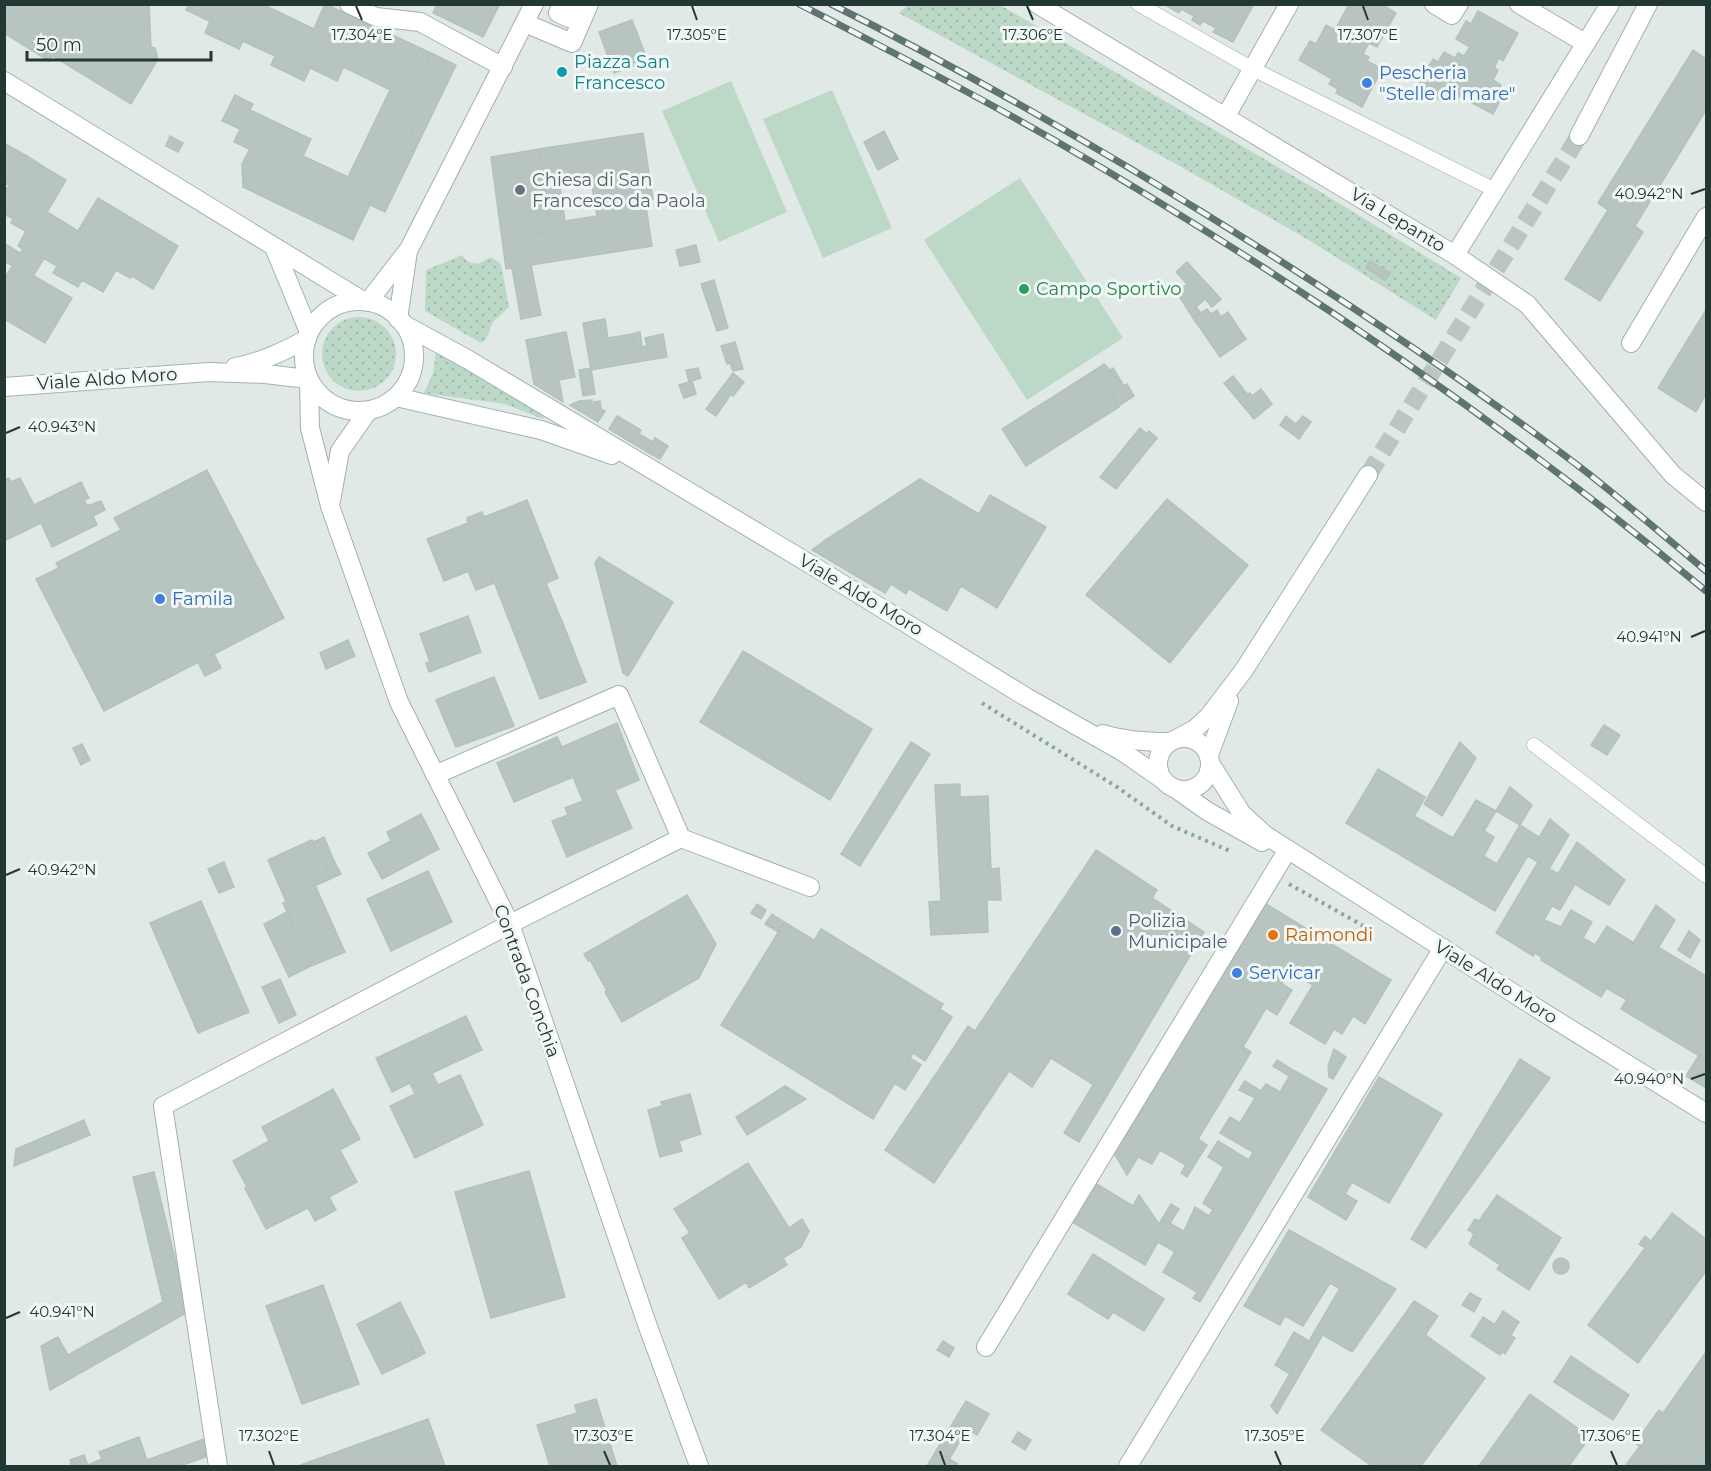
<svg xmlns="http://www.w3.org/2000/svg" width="1711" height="1471" viewBox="0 0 1711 1471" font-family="Montserrat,sans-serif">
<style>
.grass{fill:url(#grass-dots)}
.garden{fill:#bcd8c6}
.building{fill:#b7c4bf;stroke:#b4c2be;stroke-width:1.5;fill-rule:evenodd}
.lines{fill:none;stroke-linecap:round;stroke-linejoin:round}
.secondary-tunnel{stroke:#bbc6c2;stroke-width:18;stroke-dasharray:18 9;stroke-linecap:butt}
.lane-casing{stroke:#a4b0ad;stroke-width:15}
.street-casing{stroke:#a4b0ad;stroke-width:20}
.secondary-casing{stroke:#a1b4af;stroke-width:20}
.path{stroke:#85a9a1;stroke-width:4;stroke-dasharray:3 4.5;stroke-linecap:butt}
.lane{stroke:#fff;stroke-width:14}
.street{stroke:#fff;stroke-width:18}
.secondary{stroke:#fff;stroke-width:18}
.rail-casing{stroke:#5e7470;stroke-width:7}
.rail{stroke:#f1f7f4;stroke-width:4.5;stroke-dasharray:14;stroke-linecap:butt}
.ticks{fill:none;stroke:#233834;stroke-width:2}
.culture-dot{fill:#0f9aa8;stroke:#f1f7f4;stroke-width:2}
.shop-dot{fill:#3f7fe0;stroke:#f1f7f4;stroke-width:2}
.worship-dot{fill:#6b7280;stroke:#f1f7f4;stroke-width:2}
.leisure-dot{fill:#2e9e5b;stroke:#f1f7f4;stroke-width:2}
.service-dot{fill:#5c6f8a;stroke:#f1f7f4;stroke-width:2}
.food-dot{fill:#e8710a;stroke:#f1f7f4;stroke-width:2}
.labels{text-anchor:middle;stroke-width:6;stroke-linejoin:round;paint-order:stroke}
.culture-label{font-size:18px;fill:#0d838f;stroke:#f1f7f4;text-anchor:start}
.shop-label{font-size:18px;fill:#366cbe;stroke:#f1f7f4;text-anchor:start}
.worship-label{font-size:18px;fill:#5b616d;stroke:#f1f7f4;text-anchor:start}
.street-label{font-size:18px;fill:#233834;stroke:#f1f7f4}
.leisure-label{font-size:18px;fill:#27864d;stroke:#f1f7f4;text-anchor:start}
.service-label{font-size:18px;fill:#4e5e75;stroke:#f1f7f4;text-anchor:start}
.food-label{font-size:18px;fill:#c56008;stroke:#f1f7f4;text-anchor:start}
.ticks-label{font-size:15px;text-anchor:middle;fill:#233834;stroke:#f1f7f4;stroke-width:6;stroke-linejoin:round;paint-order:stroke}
</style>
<defs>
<pattern id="grass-dots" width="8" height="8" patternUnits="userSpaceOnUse" patternTransform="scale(1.5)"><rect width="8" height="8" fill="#bcd8c6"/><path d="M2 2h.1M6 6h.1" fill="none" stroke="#a1baab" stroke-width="1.8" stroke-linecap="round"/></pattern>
</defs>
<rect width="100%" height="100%" fill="#e1e9e6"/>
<g class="grass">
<polygon points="908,5 1000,5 1319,191 1461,278 1436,320 1307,239 1178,165 899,13"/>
<polygon points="462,255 468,262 478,264 491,257 501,264 509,307 493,322 486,339 481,343 425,311 426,270"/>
<circle cx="359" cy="354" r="37"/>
<polygon points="436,351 546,416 543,419 505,404 424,393 433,373"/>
</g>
<g class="garden">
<polygon points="731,81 787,212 719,242 662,111"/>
<polygon points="832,90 892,228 823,258 763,119"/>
<polygon points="1020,178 1123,338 1027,400 924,240"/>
</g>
<g class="building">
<polygon points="4,4 149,4 151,47 155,48 158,59 131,104 53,56 49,61 4,33 7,28 4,26"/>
<polygon points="189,4 262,4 314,29 320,15 359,34 337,81 277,52 275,56 253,46 255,43 186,10"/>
<polygon points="325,4 382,30 360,75 343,67 359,34 320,15"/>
<polygon points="437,4 500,4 483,37 433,13"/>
<polygon points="1254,4 1233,42 1213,32 1216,28 1203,21 1200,25 1192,20 1194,16 1181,9 1179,13 1165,5"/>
<polygon points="1349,4 1381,4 1396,13 1377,47 1369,43 1363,54 1369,57 1367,61 1382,69 1362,107 1336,93 1338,89 1329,84 1332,79 1299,60 1310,41 1316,44 1326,25 1335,30"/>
<polygon points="1478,11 1518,33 1503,61 1499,58 1494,68 1498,70 1493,80 1501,85 1497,92 1503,95 1493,114 1459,96 1455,102 1442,96 1440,100 1417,87 1433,59 1438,62 1444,52 1455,58 1458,53 1464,56 1470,47 1456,39 1466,21 1471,24"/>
<polygon points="632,20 648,61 614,73 599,32"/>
<polygon points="210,21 255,43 253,46 243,41 239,49 205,33"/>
<polygon points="382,30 431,53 426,64 441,71 383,194 377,191 359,227 285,192 295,170 234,142 240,129 222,121 235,95 253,104 250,110 311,139 303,156 348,177 390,90 360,75"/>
<polygon points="1693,50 1706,59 1706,110 1635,226 1643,232 1600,301 1565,279 1608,210 1598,203"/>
<polygon points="277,52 310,68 304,81 271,65"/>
<polygon points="431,53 456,65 385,212 370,205 377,191 383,194 441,71 426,64"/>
<polygon points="884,131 898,159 878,170 864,142"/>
<path d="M643 133 653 199 645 200 652 246 531 265 541 315 521 319 512 268 506 269 502 239 547 232 546 224 550 223 539 149ZM590 175 597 216 565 221 559 180Z"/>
<polygon points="170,136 183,143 178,152 166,146"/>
<polygon points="4,143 27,156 10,185 4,183"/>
<polygon points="250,149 295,170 285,192 359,227 353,240 243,187 242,164"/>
<polygon points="539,149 550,223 546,224 547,232 502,239 491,157"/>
<polygon points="27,156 44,167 13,219 4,214 4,193"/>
<polygon points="44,167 66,180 47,212 78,231 98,198 178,246 153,289 132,276 130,278 116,270 103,292 82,280 78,287 53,273 57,266 33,252 31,254 18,246 26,231 11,223"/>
<polygon points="7,245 20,253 13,266 4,261 4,249"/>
<polygon points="696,245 700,262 680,266 676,250"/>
<polygon points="23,249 44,258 28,285 8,273"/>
<polygon points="1370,261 1390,273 1385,280 1366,268"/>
<polygon points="1187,262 1221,299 1212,307 1205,299 1196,307 1201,313 1193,318 1177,293 1187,284 1176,272"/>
<polygon points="8,273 28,285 34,276 72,298 45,343 6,320 4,322 4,280"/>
<polygon points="714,280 728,328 717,331 701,284"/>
<polygon points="1207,309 1211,314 1217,310 1221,317 1228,312 1246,339 1220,357 1193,318"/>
<polygon points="1706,310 1706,394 1696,412 1658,388"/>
<polygon points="605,319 608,338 632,334 634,348 647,346 645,338 663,334 667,357 591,370 583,323"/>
<polygon points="566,332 575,377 559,380 563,402 534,384 526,340"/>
<polygon points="640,332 642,347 634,348 632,334"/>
<polygon points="735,342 743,369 733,371 730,363 727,364 721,346"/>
<polygon points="1104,364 1110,370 1113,368 1124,386 1111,394 1095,370"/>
<polygon points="591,368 595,394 583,396 579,370"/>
<polygon points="698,368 701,378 689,382 686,370"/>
<polygon points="1095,370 1119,407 1026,466 1002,429"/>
<polygon points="733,373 744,382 733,396 731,394 716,416 706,409"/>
<polygon points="1233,376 1248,395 1250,393 1252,396 1261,389 1272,404 1254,419 1224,383"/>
<polygon points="692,381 696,394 684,398 679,385"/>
<polygon points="1127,384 1134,396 1119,406 1111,394"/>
<polygon points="592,400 592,405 595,404 594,402 600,401 601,409 605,411 598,422 570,405 579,401"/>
<polygon points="617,416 641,430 639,434 653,442 647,452 609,429"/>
<polygon points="1286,416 1296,424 1303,416 1311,422 1299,439 1280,425"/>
<polygon points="1140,428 1147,434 1149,431 1157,438 1116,489 1100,477"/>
<polygon points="655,438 668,446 660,459 647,452"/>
<polygon points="207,470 284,618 104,711 36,579 59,568 56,563 121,530 114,518"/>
<polygon points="9,478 11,482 20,478 34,505 81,482 89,498 84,500 87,506 101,501 105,510 93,516 97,525 52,547 41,523 4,541 4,480"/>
<polygon points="920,479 979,514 990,495 1046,527 997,608 961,586 947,611 938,606 948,589 931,579 921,596 827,539"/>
<polygon points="1167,499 1248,565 1170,663 1086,595"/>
<polygon points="527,500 558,578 546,583 558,612 554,614 560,628 564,626 586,682 540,699 487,564 444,581 427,539 468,523 467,518 482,512 484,517"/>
<polygon points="827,539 909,588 906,594 891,584 885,593 812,550"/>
<polygon points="599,557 673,602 628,676 623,673 595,563"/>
<polygon points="487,564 494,583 476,590 468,571"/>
<polygon points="931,579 948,589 938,606 921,596"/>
<polygon points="558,612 564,626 560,628 554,614"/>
<polygon points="468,616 481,652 429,672 426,663 430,662 420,634"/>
<polygon points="348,640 355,656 326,669 320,653"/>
<polygon points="743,651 872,729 830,800 700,722"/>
<polygon points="214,654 221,668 205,676 198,662"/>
<polygon points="494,677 514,726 456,747 446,724 458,719 448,695"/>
<polygon points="448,695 458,719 446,724 436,700"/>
<polygon points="617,723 639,780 615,790 632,828 567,857 552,821 568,815 565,808 583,801 573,777 514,802 497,763 557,737 562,747"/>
<polygon points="1604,725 1620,735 1607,755 1591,745"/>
<polygon points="911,742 930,754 860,866 841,854"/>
<polygon points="1460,742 1476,758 1442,816 1424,804"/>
<polygon points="82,744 90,760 81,765 73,748"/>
<polygon points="1378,769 1425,797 1419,808 1372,780"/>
<polygon points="1372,780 1419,808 1414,816 1453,838 1476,800 1496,811 1484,831 1494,837 1484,856 1497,864 1520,825 1539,837 1495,911 1346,823"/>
<polygon points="960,784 960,797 988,796 991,869 999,868 1001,900 987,900 988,932 931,935 929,902 941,901 935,785"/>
<polygon points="1510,787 1532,805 1520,825 1496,811"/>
<polygon points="421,814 439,849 382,879 368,853 391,841 387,832"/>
<polygon points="1550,819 1569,835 1549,869 1528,856"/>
<polygon points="324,837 335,863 325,867 330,879 285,899 268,860 312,840 314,842"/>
<polygon points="1577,842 1625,880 1609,905 1558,874"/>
<polygon points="1096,850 1157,890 1152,898 1204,932 1108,1094 1051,1058 1032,1087 1009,1071 934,1183 885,1150 968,1026 975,1031"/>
<polygon points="224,862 234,887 219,893 208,869"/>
<polygon points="1538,862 1575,884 1560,910 1552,906 1544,920 1561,927 1571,910 1592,922 1583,938 1595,945 1607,926 1634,943 1601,997 1541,960 1542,958 1535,953 1533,956 1496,933"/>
<polygon points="335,863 341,874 330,879 325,867"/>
<polygon points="428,871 452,922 391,951 367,899"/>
<polygon points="315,885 345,952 311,966 283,903 286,902 285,899"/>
<polygon points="687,895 716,944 699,978 622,1022 605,992 607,991 590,960 588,961 584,954"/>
<polygon points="201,901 249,1012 198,1033 150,923"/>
<polygon points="757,904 766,910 761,919 751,913"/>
<polygon points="1266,904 1391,980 1365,1024 1353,1016 1342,1034 1334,1029 1325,1044 1290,1023 1313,985 1290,971 1282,984 1292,990 1277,1015 1256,1002 1232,1040 1251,1052 1198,1139 1207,1145 1187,1177 1181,1173 1186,1165 1160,1150 1152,1164 1138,1157 1127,1175 1114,1153"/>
<polygon points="1656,905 1675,920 1627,1000 1606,988"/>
<polygon points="287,912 311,966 289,977 264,924"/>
<polygon points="772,914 784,922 778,932 765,924"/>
<polygon points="784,922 814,940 806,954 776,936"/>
<polygon points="821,929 943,1004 873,1119 721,1025 776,936 806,954"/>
<polygon points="1689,931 1700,940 1690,958 1678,950"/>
<polygon points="1658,947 1706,976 1706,1060 1621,1009"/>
<polygon points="280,979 296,1015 279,1023 262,987"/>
<polygon points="1256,1002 1266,1008 1243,1047 1232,1040"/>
<polygon points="940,1009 952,1017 925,1061 913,1053"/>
<polygon points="466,1016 482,1050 432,1073 438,1085 460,1075 483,1125 415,1158 390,1106 415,1094 410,1083 392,1092 376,1058"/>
<polygon points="1334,1049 1346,1057 1333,1079 1329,1077 1328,1066"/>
<polygon points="1699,1055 1706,1060 1706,1088 1686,1076"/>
<polygon points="910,1058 921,1065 905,1090 894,1083"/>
<polygon points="1520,1059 1550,1078 1426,1248 1411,1239"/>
<polygon points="1277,1060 1293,1070 1289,1076 1273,1066"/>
<polygon points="1293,1070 1327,1089 1200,1302 1193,1298 1197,1292 1163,1272 1175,1252 1158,1242 1145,1265 1074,1223 1097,1184 1133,1206 1139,1195 1159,1224 1162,1219 1184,1231 1195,1207 1209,1216 1213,1210 1203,1203 1224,1167 1208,1157 1218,1141 1249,1160 1253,1152 1220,1133 1230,1117 1240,1123 1255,1098 1239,1090 1245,1081 1261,1091 1266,1084 1280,1092"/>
<polygon points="1379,1077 1442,1114 1389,1203 1352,1182 1345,1194 1357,1201 1346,1220 1308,1197"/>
<polygon points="1093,1085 1108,1094 1079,1142 1064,1133"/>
<polygon points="785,1086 806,1099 747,1135 736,1117"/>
<polygon points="333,1089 360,1139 340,1150 313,1100"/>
<polygon points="690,1094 701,1134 679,1141 682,1151 660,1157 648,1110 662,1106 661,1102"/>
<polygon points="313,1100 357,1182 329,1197 336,1210 315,1221 308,1208 266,1229 245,1188 247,1187 233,1161 269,1141 262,1127"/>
<polygon points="84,1120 90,1135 14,1166 16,1149"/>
<polygon points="748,1163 789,1228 802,1219 809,1231 801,1247 783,1258 787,1265 749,1288 746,1282 724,1296 692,1246 688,1248 682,1238 690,1233 674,1209"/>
<polygon points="529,1171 565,1297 491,1318 455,1192"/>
<polygon points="154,1172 188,1312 50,1390 41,1346 58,1337 68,1355 163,1302 133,1177"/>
<polygon points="1497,1195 1561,1238 1529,1290 1497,1269 1500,1265 1469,1244 1474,1234 1468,1230 1475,1219 1479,1221"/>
<polygon points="1171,1204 1179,1209 1170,1223 1162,1219"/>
<polygon points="1672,1213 1706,1239 1706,1271 1638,1363 1588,1325 1645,1248 1639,1244 1645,1236 1651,1241"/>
<polygon points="1289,1230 1396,1289 1352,1352 1323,1335 1347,1293 1330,1283 1303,1326 1285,1316 1280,1325 1244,1306"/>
<polygon points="692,1246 724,1296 719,1299 688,1248"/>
<polygon points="1093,1254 1164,1299 1144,1331 1113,1312 1108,1319 1068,1294"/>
<circle cx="1561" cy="1266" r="8"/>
<polygon points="323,1285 359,1384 302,1404 266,1306"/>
<polygon points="1340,1288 1347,1293 1277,1414 1271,1406"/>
<polygon points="1470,1293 1481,1299 1474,1312 1462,1305"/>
<polygon points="1414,1301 1438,1316 1425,1335 1402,1318"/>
<polygon points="400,1302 419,1340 410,1344 416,1358 397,1367 372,1317"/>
<polygon points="1503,1311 1519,1322 1511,1335 1495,1324"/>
<polygon points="372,1317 397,1367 382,1374 357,1324"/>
<polygon points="1483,1317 1515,1338 1505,1354 1502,1352 1500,1355 1471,1336"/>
<polygon points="1402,1318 1485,1378 1421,1466 1372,1466 1321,1430"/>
<polygon points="1294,1332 1309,1341 1290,1374 1275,1365"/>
<polygon points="419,1340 425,1353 416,1358 410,1344"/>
<polygon points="943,1341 954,1348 949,1357 937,1350"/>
<polygon points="1706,1352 1706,1444 1663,1413"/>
<polygon points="1571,1356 1629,1395 1613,1420 1554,1382"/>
<polygon points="1530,1394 1590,1437 1569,1466 1479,1466"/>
<polygon points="596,1399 617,1466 550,1466 537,1425 577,1413 575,1405"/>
<polygon points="966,1401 989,1414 977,1435 967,1429 950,1458 936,1451"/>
<polygon points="1659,1410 1706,1444 1706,1466 1668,1466 1635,1443"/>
<polygon points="428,1419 445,1466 298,1466"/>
<polygon points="1018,1432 1031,1440 1025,1450 1012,1442"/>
<polygon points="139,1437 147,1460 204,1439 206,1457 180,1466 71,1466 70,1460 84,1455 88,1465 102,1459 99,1452"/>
<polygon points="1640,1446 1668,1466 1625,1466"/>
<polygon points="936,1451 958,1464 957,1466 927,1466"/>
</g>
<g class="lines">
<polyline class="secondary-tunnel" points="1368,475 1579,136"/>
<g class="lane-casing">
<g id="lane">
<polyline points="1138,4 1253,69 1495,190"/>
<polyline points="1534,745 1706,876"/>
</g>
</g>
<g class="street-casing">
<g id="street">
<polyline points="349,4 376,17 420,22 503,67"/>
<polyline points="562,4 558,13 569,18 576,4"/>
<polyline points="1037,4 1455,255 1527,304 1673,475 1706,502"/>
<polyline points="1434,4 1452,15 1459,4"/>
<polyline points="1519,4 1585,43"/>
<polyline points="525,23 572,43 589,4"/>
<polyline points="1226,116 1289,4"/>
<polyline points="368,302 409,249 534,4"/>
<polyline points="398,319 408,251"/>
<polyline points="1631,343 1706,217"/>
<polyline points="309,382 310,428 330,506 399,702 510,924 647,1324 699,1466"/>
<polyline points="331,501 340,451 368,411"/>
<polyline points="435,775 619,695 681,838 810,887"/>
<polyline points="986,1347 1287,851"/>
<polyline points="218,1466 163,1106 510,924 681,838"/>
<polyline points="1128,1466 1443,948"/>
</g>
</g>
<g class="secondary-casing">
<g id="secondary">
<polyline points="4,81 363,301"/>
<polyline points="1579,136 1648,4"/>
<polyline points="274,247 309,332"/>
<polyline points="1455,255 1610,4"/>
<circle cx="359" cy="356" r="55"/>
<polyline points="403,324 467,359 805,561 1026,697 1123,752 1162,779"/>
<path d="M235 367C260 363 284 351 307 339"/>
<polyline points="4,387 209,372 265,374 308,379"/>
<polyline points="396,397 541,430 612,455"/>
<path d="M1103 734C1125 741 1148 742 1170 742"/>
<circle cx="1184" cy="764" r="26"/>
<polyline points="1178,738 1195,729 1209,716 1244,670 1368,475"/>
<polyline points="1209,755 1229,701"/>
<polyline points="1210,763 1242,814 1265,835 1546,1014 1706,1113"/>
<polyline points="1176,789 1207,811 1262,842"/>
</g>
</g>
<g class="path">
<polyline points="982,703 1117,787 1172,826 1230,851"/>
<polyline points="1289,884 1369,929"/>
</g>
<use href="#lane" class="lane"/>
<use href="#street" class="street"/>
<use href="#secondary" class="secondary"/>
<g class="rail-casing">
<g id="rail">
<path d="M799 4C885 48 970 92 1054 140 1283 272 1503 422 1706 591"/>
<path d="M831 4C986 82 1136 169 1282 262 1387 329 1490 398 1589 474 1629 506 1667 538 1706 571"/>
</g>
</g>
<use href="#rail" class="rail"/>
</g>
<path class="ticks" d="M356 6 362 20M692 6 697 20M1027 6 1033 20M1363 6 1368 20M1691 194 1705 189M6 433 20 427M1691 637 1705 631M6 875 20 869M1691 1079 1705 1074M6 1318 20 1312M269 1451 274 1465M604 1451 610 1465M940 1451 945 1465M1275 1451 1281 1465M1611 1451 1617 1465"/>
<circle class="culture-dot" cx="562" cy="72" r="6"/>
<g class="shop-dot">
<circle cx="1367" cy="83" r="6"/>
<circle cx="160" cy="599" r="6"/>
<circle cx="1237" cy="973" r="6"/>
</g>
<circle class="worship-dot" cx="520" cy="190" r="6"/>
<circle class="leisure-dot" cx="1024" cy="289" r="6"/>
<circle class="service-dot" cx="1116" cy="931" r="6"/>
<circle class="food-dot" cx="1273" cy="935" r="6"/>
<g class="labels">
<g class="culture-label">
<text x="574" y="68">Piazza San<tspan x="574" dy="21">Francesco</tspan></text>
</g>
<g class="shop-label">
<text x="1379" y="79">Pescheria<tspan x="1379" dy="21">"Stelle di mare"</tspan></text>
<text x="172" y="605">Famila</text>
<text x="1249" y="979">Servicar</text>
</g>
<g class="worship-label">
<text x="532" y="186">Chiesa di San<tspan x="532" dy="21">Francesco da Paola</tspan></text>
</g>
<g class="street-label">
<text transform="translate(1398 220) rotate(31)" y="6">Via Lepanto</text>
<text transform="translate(107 379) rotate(-4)" y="6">Viale Aldo Moro</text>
<text transform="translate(861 595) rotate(31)" y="6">Viale Aldo Moro</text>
<text transform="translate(527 981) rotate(70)" y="6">Contrada Conchia</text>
<text transform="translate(1496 982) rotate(32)" y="6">Viale Aldo Moro</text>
</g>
<g class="leisure-label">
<text x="1036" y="295">Campo Sportivo</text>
</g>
<g class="service-label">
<text x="1128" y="927">Polizia<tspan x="1128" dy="21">Municipale</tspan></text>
</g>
<g class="food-label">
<text x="1285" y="941">Raimondi</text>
</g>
</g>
<g class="ticks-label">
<text x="1368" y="40">17.307°E</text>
<text x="362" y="40">17.304°E</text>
<text x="697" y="40">17.305°E</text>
<text x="1033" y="40">17.306°E</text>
<text x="1649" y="199">40.942°N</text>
<text x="62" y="432">40.943°N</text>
<text x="1649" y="642">40.941°N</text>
<text x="62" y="875">40.942°N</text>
<text x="1649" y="1084">40.940°N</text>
<text x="62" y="1317">40.941°N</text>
<text x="269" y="1441">17.302°E</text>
<text x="604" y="1441">17.303°E</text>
<text x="940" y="1441">17.304°E</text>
<text x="1275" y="1441">17.305°E</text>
<text x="1611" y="1441">17.306°E</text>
</g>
<rect width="1711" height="1471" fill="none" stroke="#233834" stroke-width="12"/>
<path d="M27 51v9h184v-9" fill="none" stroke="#233834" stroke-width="3"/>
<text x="36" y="51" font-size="18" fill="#233834" stroke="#f1f7f4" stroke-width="4.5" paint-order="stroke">50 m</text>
</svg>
